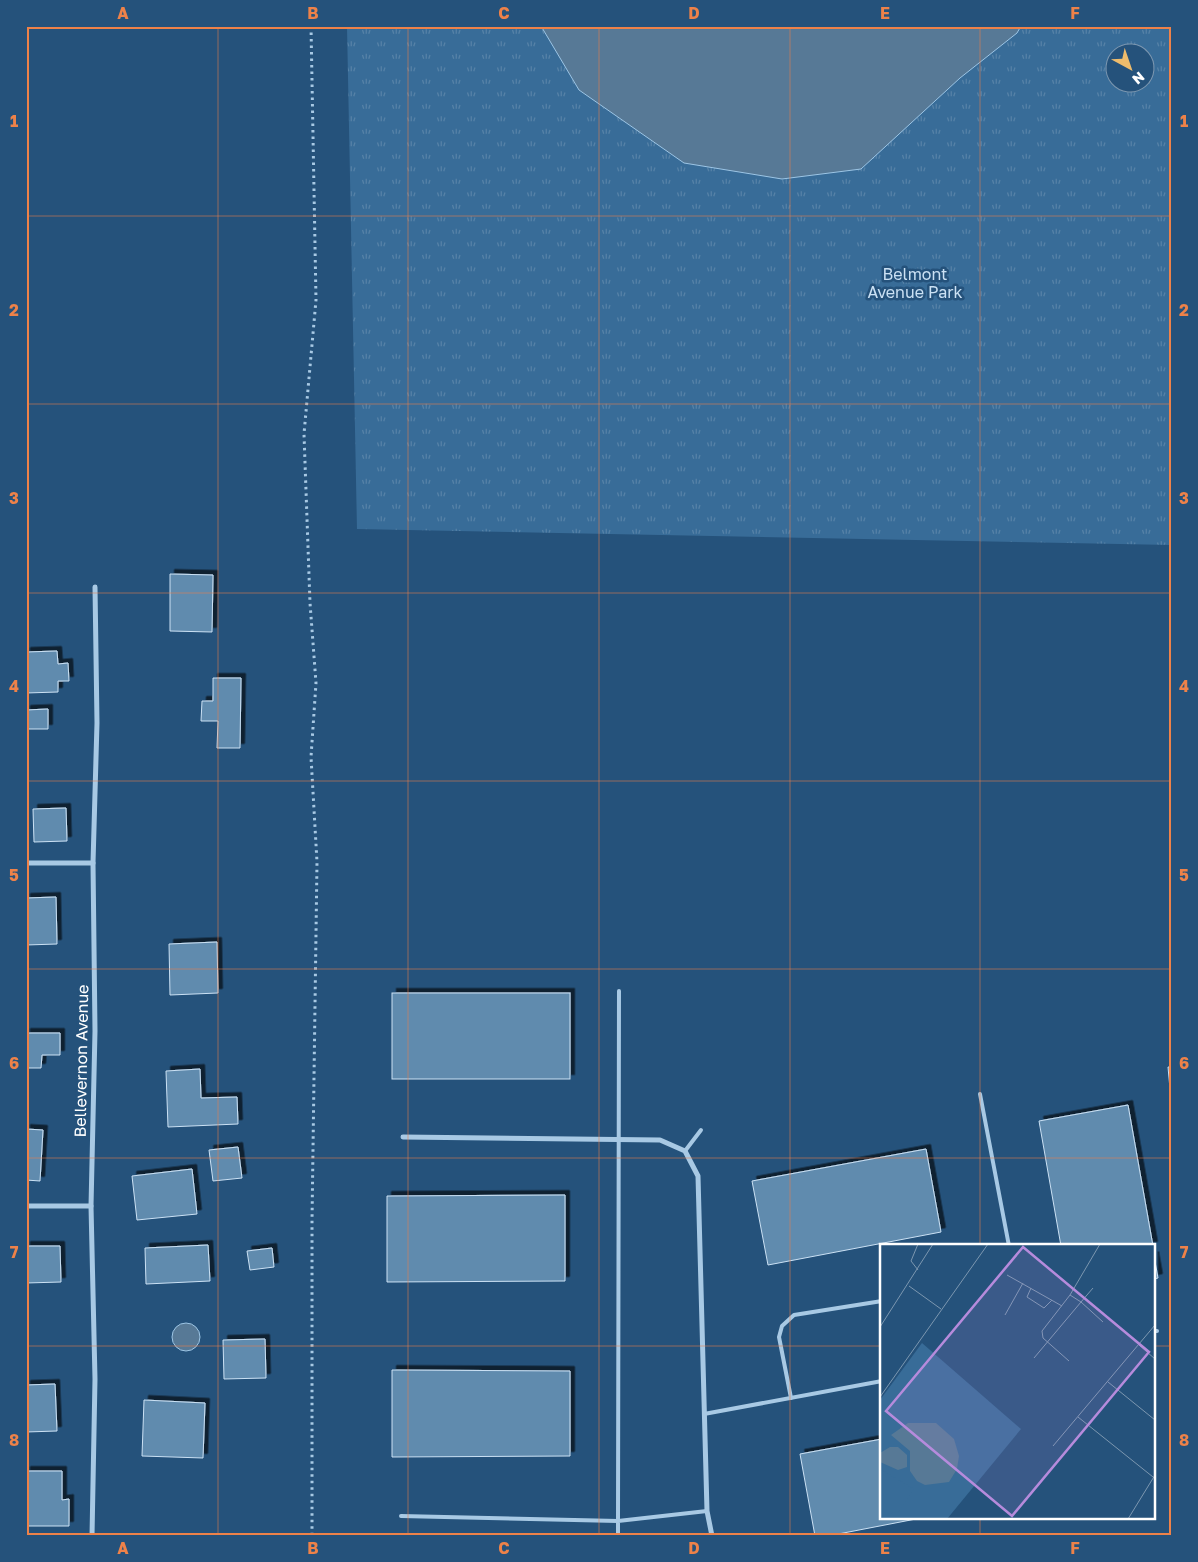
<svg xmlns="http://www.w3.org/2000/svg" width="1198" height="1562" viewBox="0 0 1198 1562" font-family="'Golos Text',sans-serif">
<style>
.grass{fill:url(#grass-tufts);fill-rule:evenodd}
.water{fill:#577996;stroke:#9cc5e5}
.building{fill:#618bae;stroke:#cbe1f4;filter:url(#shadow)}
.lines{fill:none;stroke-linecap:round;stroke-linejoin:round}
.path{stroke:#a8c9e4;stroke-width:3;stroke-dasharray:2.5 4;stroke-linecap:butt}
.lane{stroke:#a8c9e4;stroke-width:4}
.street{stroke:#a8c9e4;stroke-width:5}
.grid{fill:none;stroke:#ee8249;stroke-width:1;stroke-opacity:0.55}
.labels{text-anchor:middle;stroke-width:5;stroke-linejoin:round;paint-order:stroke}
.park-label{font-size:16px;fill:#cbe1f4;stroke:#25527b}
.street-label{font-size:16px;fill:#fff;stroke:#25527b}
.inset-road{fill:none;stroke:#7c97b0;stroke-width:1}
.view{fill:#b68bdc;fill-opacity:0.15;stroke:#b68bdc;stroke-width:2.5}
.inset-edge{fill:none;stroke:#fff;stroke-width:2.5}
.neatline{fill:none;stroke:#ee8249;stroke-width:2}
.grid-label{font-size:16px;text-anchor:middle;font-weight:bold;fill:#ee8249}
</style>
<defs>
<pattern id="grass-tufts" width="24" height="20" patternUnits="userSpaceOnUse" patternTransform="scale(1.25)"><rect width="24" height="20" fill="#386c98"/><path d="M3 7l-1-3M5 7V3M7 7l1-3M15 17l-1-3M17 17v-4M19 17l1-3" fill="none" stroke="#5682a7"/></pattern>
<filter id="shadow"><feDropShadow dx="4.5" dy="-4.5" stdDeviation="0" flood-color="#0009"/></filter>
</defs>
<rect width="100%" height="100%" fill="#25527b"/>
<path class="grass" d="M347 26H1172V545L357 529ZM1116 52H1146V82H1116Z"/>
<g class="water">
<polygon points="541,26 1021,26 1017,33 960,78 861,169 782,179 684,163 579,90"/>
<circle cx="186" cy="1337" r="14"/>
</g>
<g class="building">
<polygon points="170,574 213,575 212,632 170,631"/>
<polygon points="57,651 58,664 68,663 69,681 58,681 58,692 26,693 26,652"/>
<polygon points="213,678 241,678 240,748 217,748 218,721 201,721 202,701 213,701"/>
<polygon points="48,709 48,729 26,729 26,710"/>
<polygon points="66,808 67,841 34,842 33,809"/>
<polygon points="56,897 57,944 26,945 26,898"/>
<polygon points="217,942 218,993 170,995 169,944"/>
<rect x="392" y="993" width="178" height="86"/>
<polygon points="26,1033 60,1033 60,1055 42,1055 41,1068 26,1068"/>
<polygon points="1168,1067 1172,1067 1172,1100 1171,1100"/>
<polygon points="200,1069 201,1098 237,1097 238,1124 168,1127 166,1071"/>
<polygon points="1128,1105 1153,1246 1061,1246 1039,1121"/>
<polygon points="26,1129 43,1130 40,1181 26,1180"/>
<polygon points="238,1147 242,1178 213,1181 209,1150"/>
<polygon points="926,1149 941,1232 768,1265 752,1181"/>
<polygon points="192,1169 197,1214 137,1220 132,1176"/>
<polygon points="565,1195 565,1281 387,1282 387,1196"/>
<polygon points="208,1245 210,1281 146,1284 145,1248"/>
<polygon points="26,1246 60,1246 61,1282 26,1283"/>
<polygon points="272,1248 274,1267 250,1270 247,1251"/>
<polygon points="1154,1256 1158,1278 1154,1279"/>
<polygon points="265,1339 266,1378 224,1379 223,1340"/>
<polygon points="392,1370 570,1371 570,1456 392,1457"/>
<polygon points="55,1384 57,1431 26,1432 26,1385"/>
<polygon points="144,1400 205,1403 203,1458 142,1456"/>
<polygon points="882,1439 882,1518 921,1518 828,1536 815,1536 800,1454"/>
<polygon points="26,1471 62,1471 62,1500 69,1499 69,1526 26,1526"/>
</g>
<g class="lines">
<polyline class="path" points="311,26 316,300 304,434 310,603 316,683 311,757 317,862 312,1221 312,1536"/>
<g class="lane">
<polyline points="980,1094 1009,1246"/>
<polyline points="685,1151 701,1130"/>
<polyline points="1154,1331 1157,1331"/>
<polyline points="791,1398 779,1337 782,1326 794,1315 882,1301"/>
<polyline points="704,1414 882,1381"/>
<polyline points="401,1516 618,1521 619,991"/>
<polyline points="618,1536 618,1521 707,1511"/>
</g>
<g class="street">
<polyline points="26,863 93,863"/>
<polyline points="403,1137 660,1140 685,1151 698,1176 707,1511 712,1536"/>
<polyline points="26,1206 91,1206"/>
<polyline points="92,1536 95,1379 91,1206 95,1031 93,863 97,723 95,587"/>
</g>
</g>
<path class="grid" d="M218 26V1536M408 26V1536M599 26V1536M790 26V1536M980 26V1246M26 216H1172M26 404H1172M26 593H1172M26 781H1172M26 969H1172M26 1158H1172M26 1346H882M1154 1346H1172M980 1518V1536"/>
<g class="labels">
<g class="park-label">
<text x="915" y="280">Belmont<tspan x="915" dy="18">Avenue Park</tspan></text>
</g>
<g class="street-label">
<text transform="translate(81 1061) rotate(-89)" y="6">Bellevernon Avenue</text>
</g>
</g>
<g transform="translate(880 1244)">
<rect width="275" height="275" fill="#25527b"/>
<path d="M42 99 141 185 67 275H0V156Z" fill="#386c98"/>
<path d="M0 225 34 245 19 267 5 271H0Z" fill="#386c98"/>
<path d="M28 179H56L74 195 79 212 77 225 69 238 45 241 37 237 30 227V207L11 191ZM10 203H18L27 211V223L18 226 0 218V209Z" fill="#577996"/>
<path class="inset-road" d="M38 0 31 17 38 26M127 31 182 62M29 42 61 65M151 44 147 53 164 64 172 56M190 51 201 58 213 44M125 71 143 39M0 83 53 0M259 101 275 115M154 114 201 58 223 78M189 117 163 94 162 87 190 51 220 0M228 138 275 176M0 153 108 0M198 173 273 233M173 202 275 81M248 275 275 231"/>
<path class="view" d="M143 3 269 108 132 272 6 167Z"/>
<rect width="275" height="275" class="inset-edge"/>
</g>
<rect width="1198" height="1562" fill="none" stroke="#25527b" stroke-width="55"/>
<g transform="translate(1130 68) rotate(140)"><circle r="24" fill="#25527b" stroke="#7c97b0"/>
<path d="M0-4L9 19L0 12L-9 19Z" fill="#eebc6c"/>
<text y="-8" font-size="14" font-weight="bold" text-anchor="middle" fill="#ffffff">N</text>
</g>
<rect x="28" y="28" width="1142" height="1506" class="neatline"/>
<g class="grid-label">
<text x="123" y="19">A</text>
<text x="313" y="19">B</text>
<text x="504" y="19">C</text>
<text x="694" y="19">D</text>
<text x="885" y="19">E</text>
<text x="1075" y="19">F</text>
<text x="14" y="127">1</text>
<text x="1184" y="127">1</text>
<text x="14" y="316">2</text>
<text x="1184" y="316">2</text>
<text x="14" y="504">3</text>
<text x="1184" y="504">3</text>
<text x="14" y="692">4</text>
<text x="1184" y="692">4</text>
<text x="14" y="881">5</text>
<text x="1184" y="881">5</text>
<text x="14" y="1069">6</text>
<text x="1184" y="1069">6</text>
<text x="14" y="1258">7</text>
<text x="1184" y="1258">7</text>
<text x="14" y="1446">8</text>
<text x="1184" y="1446">8</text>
<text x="123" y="1554">A</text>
<text x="313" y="1554">B</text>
<text x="504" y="1554">C</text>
<text x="694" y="1554">D</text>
<text x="885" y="1554">E</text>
<text x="1075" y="1554">F</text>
</g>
</svg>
